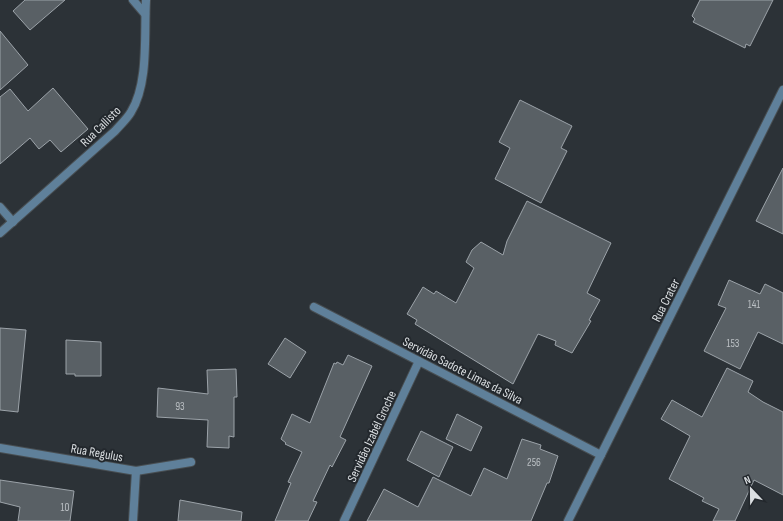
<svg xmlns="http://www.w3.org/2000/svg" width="783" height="521" viewBox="0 0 783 521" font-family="'Sofia Sans Condensed',sans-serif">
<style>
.building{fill:#596065;stroke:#9ca3a9}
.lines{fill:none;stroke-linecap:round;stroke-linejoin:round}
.minor-casing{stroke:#484e52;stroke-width:10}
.tertiary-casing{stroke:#484e52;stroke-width:10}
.minor{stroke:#5f809a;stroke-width:8}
.tertiary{stroke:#5f809a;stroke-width:8}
.labels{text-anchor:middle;stroke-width:4;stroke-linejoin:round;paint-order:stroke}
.number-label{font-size:11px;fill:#babfc3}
.street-label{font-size:13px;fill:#dbdfe2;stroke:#23282d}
</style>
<rect width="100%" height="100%" fill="#2c3237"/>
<g class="building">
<polygon points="25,0 65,0 30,30 13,11"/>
<polygon points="700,0 773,0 750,46 746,44 745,48 693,22 695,19 692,16"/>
<polygon points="0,31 28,65 0,90"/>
<polygon points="53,88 88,129 61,152 50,140 39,149 30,138 0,164 0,97 10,89 28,111"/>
<polygon points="520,100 572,126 561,148 567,151 541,203 495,179 510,148 499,142"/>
<polygon points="783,168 783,234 756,221"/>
<polygon points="527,201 611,243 587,293 600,300 589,320 591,321 572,353 555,345 556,341 538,334 513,384 415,324 417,320 407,314 423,287 434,294 436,291 456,303 474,268 466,262 472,250 481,242 503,255 507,241"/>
<polygon points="729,280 760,294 765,284 783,293 783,344 758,332 740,369 704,351 726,308 718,305"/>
<polygon points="0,328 26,330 18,412 0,410"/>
<polygon points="285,338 306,352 290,378 268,364"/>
<polygon points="66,340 101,342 101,376 75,376 75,374 66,374"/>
<polygon points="348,355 372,366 340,437 346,440 332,467 330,465 313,501 317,502 308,521 275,521 291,483 288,482 302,452 285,444 286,443 281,439 292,414 310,423 334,363 336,364 337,362 343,365"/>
<polygon points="727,368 753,381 748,392 763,402 783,412 783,495 754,480 735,521 713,521 719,509 702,501 704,498 669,479 690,436 661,419 672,400 702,417"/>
<polygon points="236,369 237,397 234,397 234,437 229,436 229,448 207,447 208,420 157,417 158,388 208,394 207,370"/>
<polygon points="457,414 482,427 471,451 446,439"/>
<polygon points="421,431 453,447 439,477 407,460"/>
<polygon points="522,439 541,445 540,449 558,456 549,483 547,483 531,521 367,521 384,489 418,507 433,477 471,496 484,468 507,479"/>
<polygon points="0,480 74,491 70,521 18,521 20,507 0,502"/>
<polygon points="180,500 242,512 241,521 178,521"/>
</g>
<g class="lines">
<g class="minor-casing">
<g id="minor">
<polyline points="133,0 145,14"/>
<polyline points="0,207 13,222"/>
<path d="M0 233 115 131C120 125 127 119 131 112 149 83 144 34 146 0"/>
<polyline points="314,307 601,455"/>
<polyline points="0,448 136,471 191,462"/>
<polyline points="133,521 136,471"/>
<polyline points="344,521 419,361"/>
</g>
</g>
<g class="tertiary-casing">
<polyline id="tertiary" points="568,521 783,90"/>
</g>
<use href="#minor" class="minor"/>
<use href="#tertiary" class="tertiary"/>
</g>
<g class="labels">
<g class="number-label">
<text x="754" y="308">141</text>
<text x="733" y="347">153</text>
<text x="180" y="410">93</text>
<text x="534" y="466">256</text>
<text x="65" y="511">10</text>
</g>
<g class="street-label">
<text transform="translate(100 126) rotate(-45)" y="5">Rua Callisto</text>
<text transform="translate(665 300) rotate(-63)" y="5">Rua Crater</text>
<text transform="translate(463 370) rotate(27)" y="5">Servidão Sadote Limas da Silva</text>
<text transform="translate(371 436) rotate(-65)" y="5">Servidão Izabél Groche</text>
<text transform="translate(97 452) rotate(10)" y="5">Rua Regulus</text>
</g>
</g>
<g transform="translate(751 489) rotate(338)" stroke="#23282d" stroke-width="3" paint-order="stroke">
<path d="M0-3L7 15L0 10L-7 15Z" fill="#dbdfe2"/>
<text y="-6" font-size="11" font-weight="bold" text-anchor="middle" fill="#dbdfe2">N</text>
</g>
</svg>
